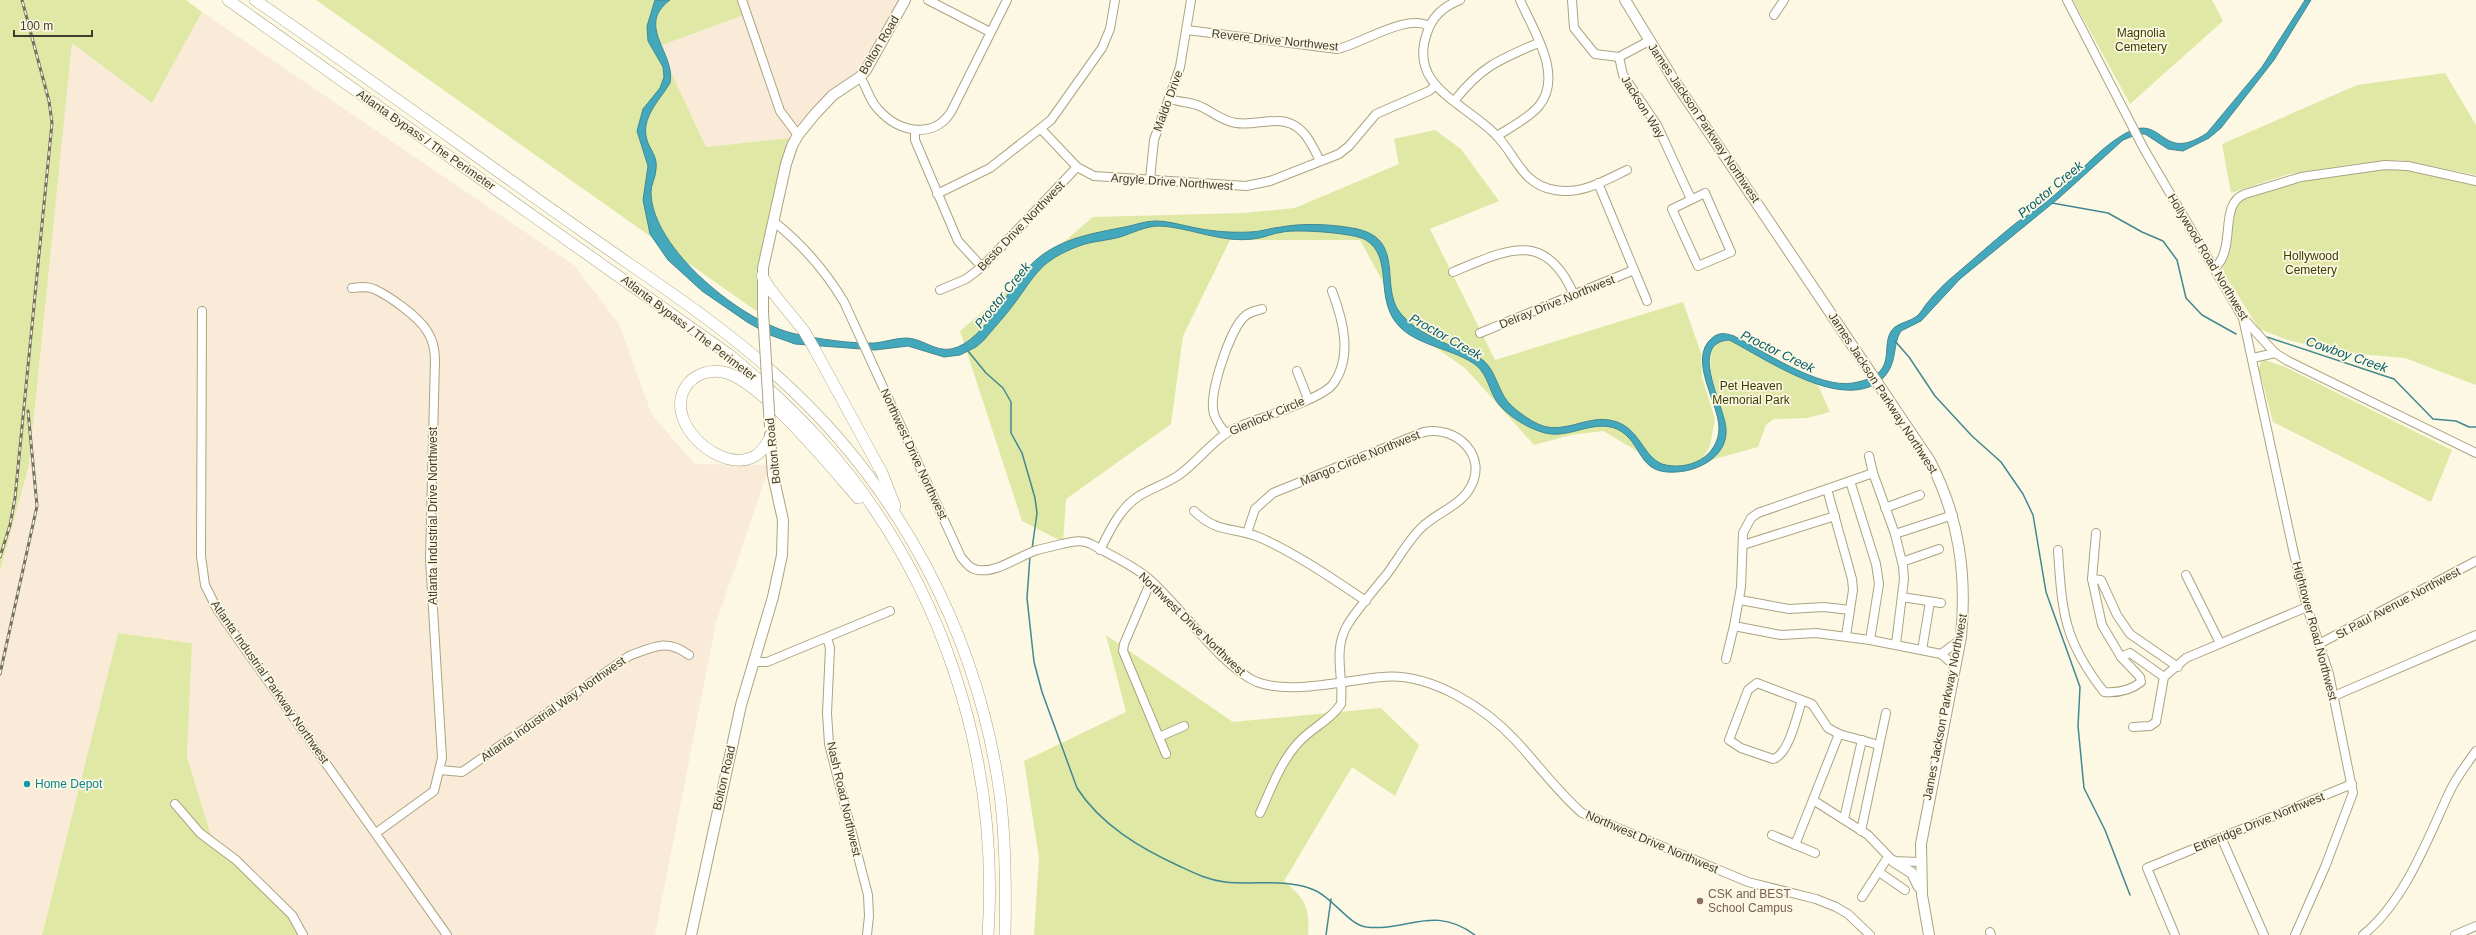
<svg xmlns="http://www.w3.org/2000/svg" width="2476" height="935" viewBox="0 0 2476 935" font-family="Helvetica,sans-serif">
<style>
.industrial{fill:#f9ebd8}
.green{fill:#e0e8a6}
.water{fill:#43a8bb;stroke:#428891}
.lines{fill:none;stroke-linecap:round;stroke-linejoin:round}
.stream{stroke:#428891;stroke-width:1.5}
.minor-casing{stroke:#aca381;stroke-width:10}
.major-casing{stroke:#aca381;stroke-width:12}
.highway-casing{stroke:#aca381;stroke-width:12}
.minor{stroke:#fff;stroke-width:8}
.major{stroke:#fff;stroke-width:10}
.highway{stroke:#fff;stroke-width:11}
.rail-casing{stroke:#757060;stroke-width:3}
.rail{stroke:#fdf8e3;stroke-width:1.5;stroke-dasharray:4.5;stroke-linecap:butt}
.major-bridge-casing{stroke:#aca381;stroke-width:12;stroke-linecap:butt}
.major-bridge{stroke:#fff;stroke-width:10}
.culture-dot{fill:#0f9aa8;stroke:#fdf8e3;stroke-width:1.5}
.education-dot{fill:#8d6e63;stroke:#fdf8e3;stroke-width:1.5}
.labels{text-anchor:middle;stroke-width:3.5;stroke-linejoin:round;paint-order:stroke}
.park-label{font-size:12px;fill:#393d02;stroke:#fdf8e3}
.street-label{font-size:12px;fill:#403c2e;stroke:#fdf8e3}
.culture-label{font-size:12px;fill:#0d838f;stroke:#fdf8e3;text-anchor:start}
.education-label{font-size:12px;fill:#785e54;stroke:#fdf8e3;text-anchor:start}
.water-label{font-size:13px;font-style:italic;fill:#035d6b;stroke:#fdf8e3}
</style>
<rect width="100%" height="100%" fill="#fdf8e3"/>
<g class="industrial">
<polygon points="744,0 906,0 893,25 846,87 799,137 706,147 659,45 750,13"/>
<polygon points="202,12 575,266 619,324 652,415 695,464 770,465 716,623 655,935 300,935 213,842 187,757 192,643 118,633 42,935 0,935 0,571 29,465 72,42 152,103"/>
</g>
<g class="green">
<polygon points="0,0 186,0 202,12 152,103 72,43 29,465 0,571"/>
<polygon points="316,0 744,0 750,13 659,46 706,147 799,137 760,267 766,318"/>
<polygon points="2073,0 2212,0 2223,21 2130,104"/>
<polygon points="2445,73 2476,125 2476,175 2400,160 2354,164 2289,174 2231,193 2222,144 2357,85"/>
<polygon points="1435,130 1461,149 1499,201 1430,229 1495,360 1683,302 1701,353 1702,377 1715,419 1710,446 1699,464 1666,468 1603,431 1571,435 1534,445 1466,369 1408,328 1360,240 1230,240 1183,336 1171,424 1066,499 1063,542 1022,521 960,331 1093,217 1243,213 1295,208 1399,164 1394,139"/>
<polygon points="2399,169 2476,186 2476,385 2405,358 2337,352 2288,340 2259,329 2225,275 2223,268 2230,244 2234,204 2245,196 2322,177 2357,171"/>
<path d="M1729 339C1759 355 1784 374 1817 383L1830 412 1807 418 1774 419 1766 425 1758 447 1711 460 1717 455 1724 419 1711 373 1710 350 1717 342Z"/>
<polygon points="2264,360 2283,366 2452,450 2431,502 2273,422 2259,369 2261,362"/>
<polygon points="118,633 192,643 187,757 213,842 278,903 300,935 42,935"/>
<path d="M1106 635 1233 722 1381 708 1419 745 1395 796 1352 767 1284 881C1305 899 1310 907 1308 935H1034L1039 858 1024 761 1126 712Z"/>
</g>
<path class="water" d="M655 0H670C635 26 676 53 670 83 660 100 640 118 647 140 650 150 658 157 656 169 656 177 651 184 651 192 651 249 745 324 796 334 817 339 854 344 875 343 885 342 896 338 906 338 922 338 935 352 951 349 986 342 1010 281 1037 259 1062 238 1094 233 1125 227 1135 225 1145 221 1156 221 1167 221 1177 224 1187 226 1208 231 1228 233 1250 232 1260 232 1270 228 1281 227 1302 223 1330 224 1352 228 1409 237 1377 288 1402 315 1416 332 1443 342 1463 351 1470 354 1478 356 1484 361 1496 372 1498 390 1508 402 1516 411 1535 425 1547 427 1572 431 1592 413 1617 422 1640 430 1643 456 1662 464 1675 468 1689 466 1700 460 1712 453 1719 441 1719 428 1719 403 1687 359 1712 338 1719 332 1725 333 1734 336 1764 351 1819 389 1853 383 1904 374 1876 343 1895 327 1902 322 1911 321 1917 316 1921 313 1924 306 1928 302 1936 292 1946 282 1956 274 1976 257 1996 239 2016 223 2027 215 2040 208 2050 199 2074 179 2095 152 2121 136 2165 108 2158 166 2207 133L2262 67 2305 0H2311L2274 60 2221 128 2209 138 2183 151 2168 149 2145 134H2138L2123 140 2059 198 1960 279 1921 321 1901 331C1892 345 1898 362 1884 377 1846 416 1765 358 1729 340 1687 343 1725 406 1726 429 1728 456 1699 471 1676 472 1636 475 1644 442 1617 429 1593 419 1570 439 1545 433 1529 429 1507 416 1497 402 1489 390 1488 376 1477 366 1456 349 1416 346 1398 325 1374 298 1394 258 1366 240 1355 233 1298 229 1283 232 1273 233 1264 238 1253 239 1221 243 1192 228 1160 226 1145 226 1133 233 1120 237 1106 241 1092 241 1079 246 1040 261 1037 273 1014 304 1005 316 994 328 984 340L976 347 960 355 944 357 908 346 875 350 795 344 770 335 747 322 702 291 668 260 650 234 648 224 643 200 648 166 637 131 643 109 660 88 664 77 663 67 648 41 647 26Z"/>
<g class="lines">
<g class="stream">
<polyline points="2052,203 2108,213 2142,232 2163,241 2177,260 2186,298 2202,315 2236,334"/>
<polyline points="2267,337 2394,379 2433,419 2456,421 2469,427 2476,427"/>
<polyline points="1895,341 1909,357 1935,396 1972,436 2001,462 2023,494 2033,515 2046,592 2080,687 2078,726 2084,788 2105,830 2130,895"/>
<polyline points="968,351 986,373 1003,388 1011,402 1011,433 1022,453 1035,498 1037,513 1032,549"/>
<path d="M1030 556 1027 598 1034 662 1042 692 1077 788C1101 825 1140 848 1179 866 1194 873 1208 880 1225 882 1252 885 1283 879 1309 888 1332 895 1347 924 1366 927 1407 932 1433 904 1475 935"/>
<polyline points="1326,935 1331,899"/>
</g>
<g class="minor-casing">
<g id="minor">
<polyline points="742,0 780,111 798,135"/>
<polyline points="928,0 990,32"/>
<path d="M1460 0C1444 6 1432 17 1427 33 1408 86 1463 102 1495 134 1516 154 1521 185 1555 190 1581 195 1604 181 1627 170"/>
<polyline points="1572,0 1574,28 1595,54 1619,57 1649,41"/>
<polyline points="2067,0 2144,149 2243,318 2275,353 2288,361 2476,453"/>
<polyline points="1774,15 1784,0"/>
<path d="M1187 30 1337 49C1362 44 1406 13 1429 26"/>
<polyline points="1619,57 1623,75 1657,125 1691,199"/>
<path d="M860 77C867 87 869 100 878 109 898 132 933 140 951 112L1007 0"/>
<path d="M1170 99C1179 102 1188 102 1197 105 1211 110 1221 121 1236 123 1250 125 1262 121 1276 121 1301 120 1311 142 1320 161"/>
<path d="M1455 100C1482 66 1499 60 1538 43"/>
<polyline points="1041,129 1077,167 1094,176 1246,186 1270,181 1339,154 1349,146 1376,114 1429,91 1435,86"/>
<polyline points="915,130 915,140 958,241 982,267"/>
<path d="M1497 136C1511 127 1529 118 1539 106 1564 75 1533 30 1520 0"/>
<polyline points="1150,179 1154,140 1180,67 1191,0"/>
<polyline points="1598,183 1647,301"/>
<polygon points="1705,193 1731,252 1698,266 1672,209"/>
<polyline points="937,194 990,168 1051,120 1102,48 1110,29 1115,0"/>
<path d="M773 221C802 244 825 270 844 302L961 557C966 563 970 569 978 570 997 573 1019 556 1037 550 1045 548 1054 546 1062 544 1072 542 1081 539 1091 544 1110 555 1131 564 1148 578 1180 605 1221 667 1257 682 1291 695 1346 680 1382 677 1430 672 1486 708 1517 742 1539 766 1558 792 1582 813L1748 882 1816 899 1836 907 1848 914 1870 935"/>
<path d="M2215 268C2237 247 2218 204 2245 194L2301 177 2385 165 2408 166 2476 181"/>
<path d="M1453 272C1506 250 1545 228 1574 295"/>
<path d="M352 288C360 287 367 286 374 289 389 296 418 316 427 331 433 340 435 350 435 360L430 559 442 758 434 791 376 833"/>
<polyline points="940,290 966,279 982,267 1077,167"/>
<polyline points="202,311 201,556 205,585 217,609 447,935"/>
<polyline points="2243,318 2294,554 2307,607 2329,674 2353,793 2325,867 2295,935"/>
<polyline points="1480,333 1634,270"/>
<polyline points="2253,358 2275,353"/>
<polyline points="1297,371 1308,399"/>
<path d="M1225 433C1221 427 1216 421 1214 414 1208 395 1229 333 1243 318 1248 312 1255 311 1262 309"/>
<polyline points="1869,456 1873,473 1895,534 1903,566 1904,579 1896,644"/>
<polyline points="1850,481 1876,564 1879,584 1870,640"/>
<polyline points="1827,489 1852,579 1853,590 1846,636"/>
<polyline points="1885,508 1920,495"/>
<path d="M1194 511C1219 535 1234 526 1261 538 1297 554 1333 579 1366 601"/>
<path d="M1247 533 1255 509 1273 493 1424 432C1456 425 1489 456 1470 488 1460 506 1436 513 1421 528 1408 541 1398 559 1387 574 1374 590 1359 607 1348 624 1332 650 1344 676 1341 704 1330 721 1311 728 1298 743 1280 763 1271 789 1260 813"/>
<polyline points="2096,533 2092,579 2102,625 2121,657 2130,653 2164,677"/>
<polyline points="1895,534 1953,515"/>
<polyline points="1743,545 1835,516"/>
<path d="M1100 550C1110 530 1120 508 1139 496 1152 488 1166 484 1179 475 1201 459 1214 437 1240 426 1260 418 1322 399 1333 384 1353 357 1343 320 1332 291"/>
<path d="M2058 550C2062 613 2064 641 2104 692 2117 693 2131 690 2141 682L2140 677 2121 657"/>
<polyline points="1902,562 1939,549"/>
<polyline points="2186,575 2220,643"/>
<polyline points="2092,579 2101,580 2117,615 2130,634 2178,667"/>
<polyline points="1151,581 1124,644 1123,651 1166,754"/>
<polyline points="1902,597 1941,603"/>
<polyline points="1740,600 1789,609 1824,607 1850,610"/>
<polyline points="1734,626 1741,587 1743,533 1751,518 1758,513 1873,473"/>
<polyline points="827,638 830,648 827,713 829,744 868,895 869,916 867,935"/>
<polyline points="2319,644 2476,561"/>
<polyline points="1922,650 1930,602"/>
<polyline points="1941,654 1960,640"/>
<polyline points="1726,659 1734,626 1781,635 1816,633 1870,640 1941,654 1955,666"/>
<polyline points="755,662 767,662 890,611"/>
<polyline points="2334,696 2476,635"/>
<path d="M1802 700C1797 715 1789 755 1773 759L1741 748 1729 740 1748 690 1757 683 1812 704 1828 728 1839 734 1879 745"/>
<polyline points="2133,727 2150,726 2156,722 2164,677 2186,658 2307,607"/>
<polyline points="1159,737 1184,726"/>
<path d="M440 770 462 772 629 656C653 647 667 638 689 655"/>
<polyline points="1813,800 1868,835 1893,861 1920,862"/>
<polyline points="175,804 200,833 236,860 292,915 303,935"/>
<polyline points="1844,819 1862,740"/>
<polyline points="1861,831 1886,713"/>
<polyline points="1772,835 1815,853"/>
<polyline points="2221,837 2264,935"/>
<polyline points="1795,845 1839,734"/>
<polyline points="1879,872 1905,890"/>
<polyline points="1862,897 1888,857"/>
<polyline points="1990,932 1991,935"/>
<polyline points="2175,935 2147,868 2352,784"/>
<path d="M2363 935C2404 902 2427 841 2448 795 2455 779 2466 765 2476 751"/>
<polyline points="2455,935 2476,926"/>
</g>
</g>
<g class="major-casing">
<g id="major">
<path d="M1625 0 1675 82 1930 461C1959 517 1967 574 1961 637L1921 844 1922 895 1929 935"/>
<polyline points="763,312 763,268 786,164 792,146 798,135 815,114 833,95 860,77 866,70 905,0"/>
<polyline points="1893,861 1912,873 1919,887"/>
<polyline points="691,935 741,705 773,597 782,555 783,520 773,475 770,435"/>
</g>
</g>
<g class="highway-casing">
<g id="highway">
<path d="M228 0 731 356C762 382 793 410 820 440 941 574 1000 756 988 935"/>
<path d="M255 0C364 75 470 152 578 228 645 276 716 320 777 376 898 484 978 634 1000 795 1006 842 1006 888 1005 935"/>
<polyline points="762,276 770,289 804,331 815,350 882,473 895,506"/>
<path d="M770 438C766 445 762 452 755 456 722 475 664 424 685 388 693 374 711 368 727 373 764 385 831 467 858 498"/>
</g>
</g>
<use href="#minor" class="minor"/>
<use href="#major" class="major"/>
<use href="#highway" class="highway"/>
<g class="rail-casing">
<g id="rail">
<polyline points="0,557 10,525 15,498 52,123 49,101 22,0"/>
<polyline points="0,674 37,506 28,411"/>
</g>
</g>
<use href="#rail" class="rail"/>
<g class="major-bridge-casing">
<polyline id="major-bridge" points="763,312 770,427"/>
</g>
<use href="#major-bridge" class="major-bridge"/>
</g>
<circle class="culture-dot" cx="27" cy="784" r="4"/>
<circle class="education-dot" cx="1700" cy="901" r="4"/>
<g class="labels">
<g class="park-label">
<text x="2141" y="37">Magnolia<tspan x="2141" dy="14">Cemetery</tspan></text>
<text x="2311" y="260">Hollywood<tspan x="2311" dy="14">Cemetery</tspan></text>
<text x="1751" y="390">Pet Heaven<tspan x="1751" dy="14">Memorial Park</tspan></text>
</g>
<g class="street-label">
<text transform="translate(1275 40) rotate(6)" y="4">Revere Drive Northwest</text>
<text transform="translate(879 45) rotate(-59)" y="4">Bolton Road</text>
<text transform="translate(1168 101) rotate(-70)" y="4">Maldo Drive</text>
<text transform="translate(1643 107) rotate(58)" y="4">Jackson Way</text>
<text transform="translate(1704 123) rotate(56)" y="4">James Jackson Parkway Northwest</text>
<text transform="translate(426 140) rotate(35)" y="4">Atlanta Bypass / The Perimeter</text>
<text transform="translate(1172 182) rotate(4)" y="4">Argyle Drive Northwest</text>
<text transform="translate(1021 226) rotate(-46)" y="4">Besto Drive Northwest</text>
<text transform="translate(2208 257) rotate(59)" y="4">Hollywood Road Northwest</text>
<text transform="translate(1557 302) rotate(-22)" y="4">Delray Drive Northwest</text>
<text transform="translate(689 328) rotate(37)" y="4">Atlanta Bypass / The Perimeter</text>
<text transform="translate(1883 393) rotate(57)" y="4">James Jackson Parkway Northwest</text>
<text transform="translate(1267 416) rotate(-23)" y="4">Glenlock Circle</text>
<text transform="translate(773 451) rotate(-96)" y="4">Bolton Road</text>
<text transform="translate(914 454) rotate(65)" y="4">Northwest Drive Northwest</text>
<text transform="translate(1360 458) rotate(-22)" y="4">Mango Circle Northwest</text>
<text transform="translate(433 516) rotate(-90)" y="4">Atlanta Industrial Drive Northwest</text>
<text transform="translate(2398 603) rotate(-28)" y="4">St Paul Avenue Northwest</text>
<text transform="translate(1192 624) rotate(44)" y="4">Northwest Drive Northwest</text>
<text transform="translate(2315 631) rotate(75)" y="4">Hightower Road Northwest</text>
<text transform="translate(270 682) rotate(55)" y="4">Atlanta Industrial Parkway Northwest</text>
<text transform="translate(1945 707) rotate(-79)" y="4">James Jackson Parkway Northwest</text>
<text transform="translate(553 709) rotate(-35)" y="4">Atlanta Industrial Way Northwest</text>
<text transform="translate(724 778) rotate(-77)" y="4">Bolton Road</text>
<text transform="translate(844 799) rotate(77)" y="4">Nash Road Northwest</text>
<text transform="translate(2259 822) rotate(-22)" y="4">Etheridge Drive Northwest</text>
<text transform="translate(1652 842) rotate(23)" y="4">Northwest Drive Northwest</text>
</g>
<g class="culture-label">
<text x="35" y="788">Home Depot</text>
</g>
<g class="education-label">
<text x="1708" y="898">CSK and BEST<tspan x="1708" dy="14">School Campus</tspan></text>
</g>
<g class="water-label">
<text transform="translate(2050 189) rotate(-40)" y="5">Proctor Creek</text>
<text transform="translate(1002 295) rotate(-51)" y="5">Proctor Creek</text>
<text transform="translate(1446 336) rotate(29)" y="5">Proctor Creek</text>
<text transform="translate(1778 351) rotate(26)" y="5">Proctor Creek</text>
<text transform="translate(2347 354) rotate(19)" y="5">Cowboy Creek</text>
</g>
</g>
<path d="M14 30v6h78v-6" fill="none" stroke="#403c2e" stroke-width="2"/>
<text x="20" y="30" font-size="12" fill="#403c2e" stroke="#fdf8e3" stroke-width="3" paint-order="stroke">100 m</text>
</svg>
